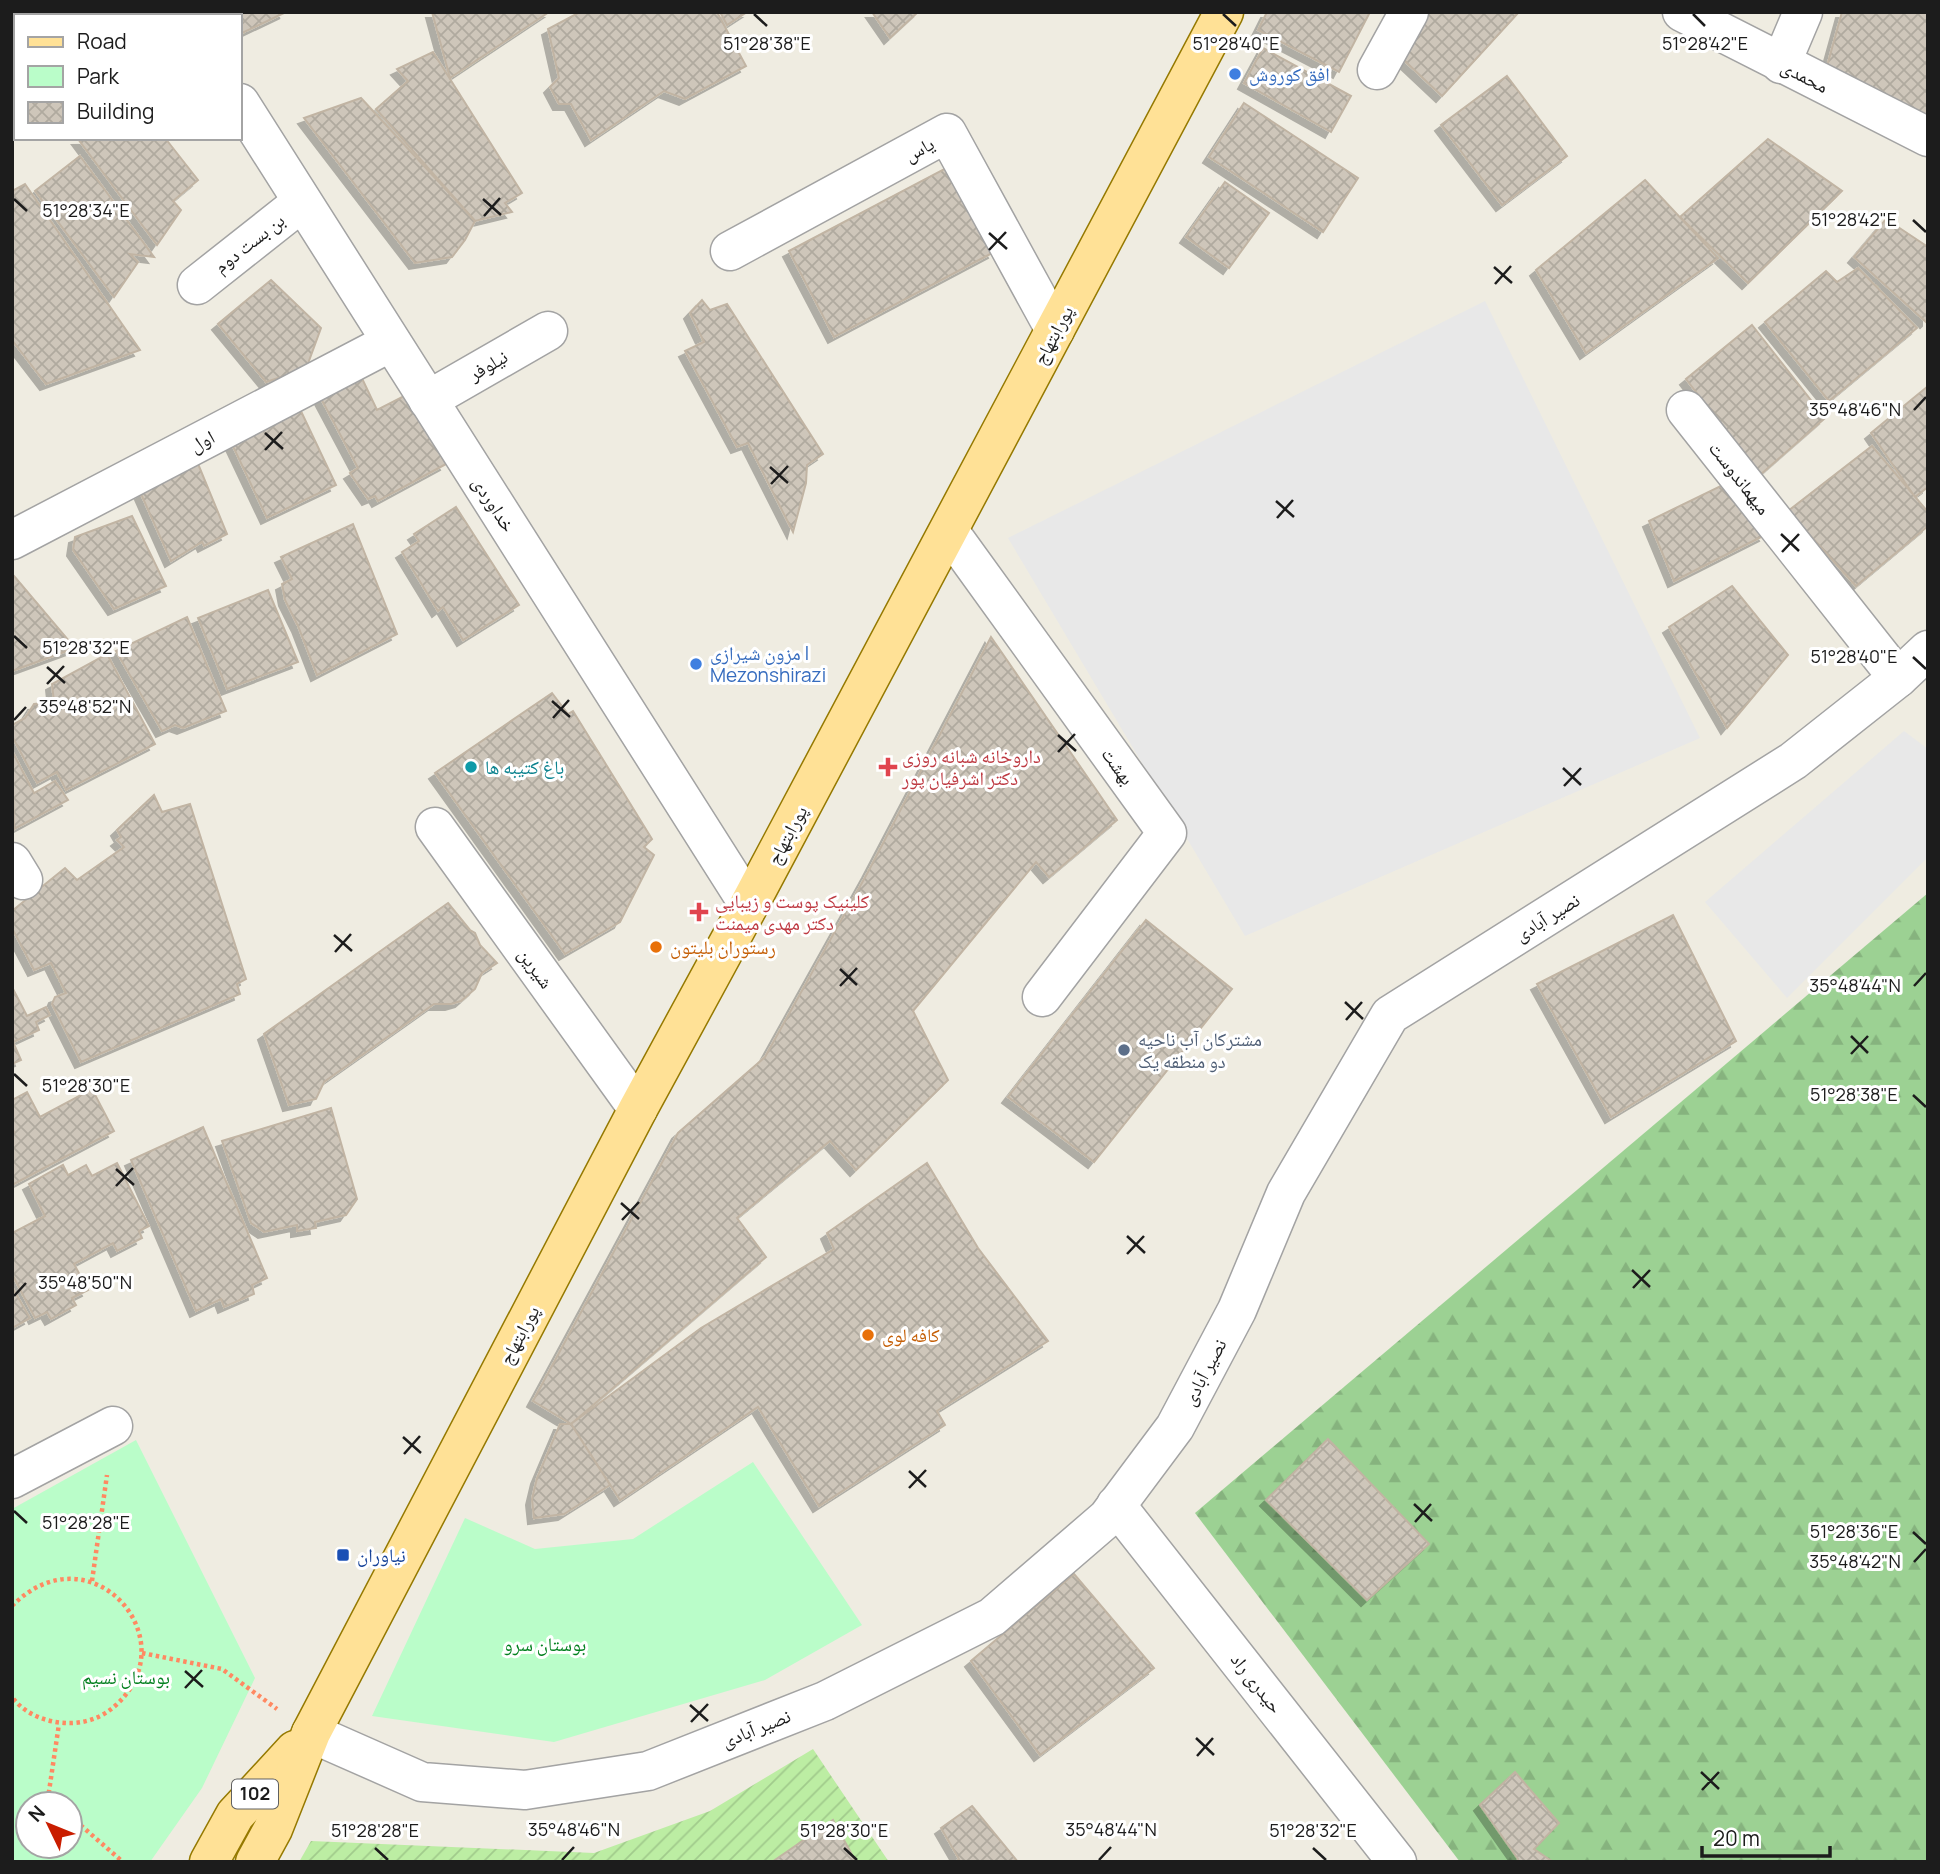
<svg xmlns="http://www.w3.org/2000/svg" width="1940" height="1874" viewBox="0 0 1940 1874" font-family="Manrope,'Noto Naskh Arabic',sans-serif">
<style>
.forest{fill:url(#forest-firs)}
.park{fill:#bafdc9;fill-rule:evenodd}
.garden{fill:url(#garden-furrows)}
.parking{fill:#e8e8e8}
.building{fill:url(#building-cross-hatch);stroke:#c1b4a3;stroke-width:2;filter:url(#shadow)}
.lines{fill:none;stroke-linecap:round;stroke-linejoin:round}
.minor-casing{stroke:#a3a3a3;stroke-width:41}
.major-casing{stroke:#957900;stroke-width:41}
.path{stroke:#ff8962;stroke-width:4.5;stroke-dasharray:3.5 3.5;stroke-linecap:butt}
.minor{stroke:#fff;stroke-width:38}
.major{stroke:#ffe196;stroke-width:38}
.ticks{fill:none;stroke:#1c1c1c;stroke-width:2.5}
.shop-dot{fill:#3f7fe0;stroke:#fff;stroke-width:2.5}
.culture-dot{fill:#0f9aa8;stroke:#fff;stroke-width:2.5}
.health-dot{fill:#e0444e;stroke:#fff;stroke-width:2.5}
.food-dot{fill:#e8710a;stroke:#fff;stroke-width:2.5}
.service-dot{fill:#5c6f8a;stroke:#fff;stroke-width:2.5}
.transit-dot{fill:#1a4fb4;stroke:#fff;stroke-width:2.5}
.labels{text-anchor:middle;stroke-width:6;stroke-linejoin:round;paint-order:stroke}
.shield{fill:#fff;stroke:#606060;stroke-width:2}
.shield-label{font-size:18px;font-weight:bold;fill:#1c1c1c}
.shop-label{font-size:19px;fill:#366cbe;stroke:#fff;text-anchor:start}
.street-label{font-size:19px;fill:#1c1c1c;stroke:#fff}
.health-label{font-size:19px;fill:#be3a42;stroke:#fff;text-anchor:start}
.culture-label{font-size:19px;fill:#0d838f;stroke:#fff;text-anchor:start}
.food-label{font-size:19px;fill:#c56008;stroke:#fff;text-anchor:start}
.service-label{font-size:19px;fill:#4e5e75;stroke:#fff;text-anchor:start}
.transit-label{font-size:19px;fill:#164399;stroke:#fff;text-anchor:start}
.park-label{font-size:19px;fill:#048120;stroke:#fff}
.ticks-label{font-size:18px;text-anchor:middle;fill:#1c1c1c;stroke:#fff;stroke-width:6;stroke-linejoin:round;paint-order:stroke}
</style>
<defs>
<pattern id="forest-firs" width="22" height="20" patternUnits="userSpaceOnUse" patternTransform="scale(1.75)"><rect width="22" height="20" fill="#9cd193"/><path d="M5 1l3.5 6h-7zM16 11l3.5 6h-7z" fill="#86b37e"/></pattern>
<pattern id="garden-furrows" width="10" height="10" patternUnits="userSpaceOnUse" patternTransform="scale(1.75)"><rect width="10" height="10" fill="#bceda3"/><path d="M-1 1l2-2M0 10L10 0M9 11l2-2" fill="none" stroke="#a1cb8c"/></pattern>
<pattern id="building-cross-hatch" width="8" height="8" patternUnits="userSpaceOnUse" patternTransform="scale(1.75)"><rect width="8" height="8" fill="#cec6ba"/><path d="M0 0l8 8M0 8l8-8" fill="none" stroke="#b0aa9f"/></pattern>
<filter id="shadow"><feDropShadow dx="-6" dy="6" stdDeviation="0" flood-color="#0004"/></filter>
</defs>
<rect width="100%" height="100%" fill="#efece1"/>
<polygon class="forest" points="1928,893 1928,1862 1460,1862 1195,1513"/>
<g class="park">
<path d="M136 1440 255 1678 202 1788 150 1862H12V1509ZM28 1804H70V1846H28Z"/>
<polygon points="753,1462 862,1625 765,1680 554,1742 372,1716 465,1518 535,1549 633,1539"/>
</g>
<polygon class="garden" points="813,1749 889,1862 299,1862 311,1841 594,1853 710,1811"/>
<g class="parking">
<polygon points="1485,301 1700,738 1245,936 1008,538"/>
<polygon points="1904,731 1928,749 1928,857 1787,998 1705,902"/>
</g>
<g class="building">
<polygon points="12,12 21,16 16,16 16,121 12,118"/>
<polygon points="228,12 286,12 240,34 240,16 229,16"/>
<polygon points="432,12 549,12 450,78"/>
<polygon points="580,12 717,12 746,66 685,99 664,91 591,140 571,104 559,104 550,87 559,78 548,29"/>
<polygon points="720,12 747,12 727,25"/>
<polygon points="872,12 918,12 890,38"/>
<polygon points="1267,12 1370,12 1339,72 1258,30"/>
<polygon points="1412,12 1519,12 1442,96 1392,49"/>
<polygon points="1842,12 1928,12 1928,130 1824,77"/>
<polygon points="1263,48 1351,96 1331,132 1244,83"/>
<polygon points="433,52 522,193 505,203 512,212 475,221 376,109 408,81 397,69"/>
<polygon points="1507,76 1567,156 1502,205 1441,125"/>
<polygon points="361,98 475,221 465,240 452,257 415,263 304,118"/>
<polygon points="1244,103 1358,178 1323,232 1209,157"/>
<polygon points="165,138 198,180 173,201 181,210 157,245 78,139"/>
<polygon points="1768,139 1842,191 1748,283 1680,217"/>
<polygon points="80,156 154,257 130,254 138,262 114,297 35,191"/>
<polygon points="950,166 994,252 834,337 789,251"/>
<polygon points="1645,180 1718,258 1586,353 1536,270"/>
<polygon points="1225,182 1269,213 1229,268 1186,237"/>
<polygon points="25,184 140,350 46,384 12,340 12,191"/>
<polygon points="1886,219 1928,247 1928,320 1926,322 1854,257"/>
<polygon points="1858,268 1917,328 1829,401 1765,322 1826,271 1837,282"/>
<polygon points="271,280 321,328 306,369 266,382 218,324"/>
<polygon points="702,300 710,310 727,304 823,454 807,465 806,483 793,532 748,443 737,447 685,351 704,342 690,313"/>
<polygon points="1752,325 1825,418 1760,475 1686,379"/>
<polygon points="358,370 377,410 406,395 446,464 378,501 375,496 368,499 350,473 358,468 318,393"/>
<polygon points="1928,386 1928,487 1915,497 1871,433"/>
<polygon points="299,407 336,485 267,518 230,440"/>
<polygon points="1872,446 1928,512 1928,526 1856,586 1788,511"/>
<polygon points="196,459 227,534 204,546 202,542 171,561 141,494"/>
<polygon points="1731,481 1765,535 1674,581 1649,521"/>
<polygon points="456,507 519,605 463,640 443,607 438,611 402,552 419,541 414,534"/>
<polygon points="132,516 166,586 114,609 73,550 75,537"/>
<polygon points="353,524 397,634 317,675 298,626 285,600 282,584 292,579 281,557"/>
<polygon points="14,576 75,648 12,671 12,577"/>
<polygon points="1732,586 1788,655 1727,728 1669,627"/>
<polygon points="268,590 298,662 227,689 198,618"/>
<polygon points="187,617 226,711 183,728 175,725 162,731 116,651"/>
<polygon points="991,637 1117,820 1049,877 1036,862 913,1011 948,1080 856,1170 830,1141 737,1218 766,1257 571,1424 533,1401 678,1133 765,1057 868,872"/>
<polygon points="107,654 155,744 66,790 57,772 37,783 12,736 12,725 25,718 34,704 54,702 52,684"/>
<polygon points="552,693 568,714 573,711 652,839 644,847 654,855 620,922 565,954 435,773"/>
<polygon points="12,751 34,793 55,781 68,800 14,829"/>
<polygon points="154,795 162,812 190,804 246,979 237,984 240,994 81,1062 52,1004 55,997 66,993 51,963 34,970 12,928 12,911 65,868 77,880 124,847 117,840 121,837 117,830"/>
<polygon points="448,903 470,930 475,933 480,945 497,963 482,973 475,989 461,1001 451,1004 434,1004 324,1082 316,1099 289,1105 264,1034"/>
<polygon points="1673,915 1736,1041 1611,1117 1537,984"/>
<polygon points="1146,920 1232,989 1094,1162 1008,1097"/>
<polygon points="12,987 27,1016 46,1007 50,1015 36,1022 39,1030 13,1042 21,1060 12,1064"/>
<polygon points="92,1089 114,1131 12,1185 12,1134 14,1132 12,1128 12,1100 27,1092 40,1117"/>
<polygon points="331,1108 357,1199 346,1215 315,1222 316,1228 297,1231 297,1225 264,1232 251,1223 222,1141"/>
<polygon points="203,1127 267,1278 252,1285 254,1294 224,1307 221,1299 196,1311 131,1160"/>
<polygon points="117,1163 149,1226 139,1231 142,1238 117,1251 113,1243 74,1264 88,1290 72,1298 76,1305 51,1319 47,1312 35,1318 12,1274 12,1233 45,1216 29,1184 63,1165 68,1175 86,1165 92,1176"/>
<polygon points="927,1163 978,1248 1048,1341 937,1411 945,1425 819,1506 758,1407 620,1500 571,1424 701,1328 834,1249 827,1233"/>
<polygon points="12,1287 30,1318 12,1328"/>
<polygon points="560,1424 571,1424 610,1485 564,1514 534,1518 532,1499 537,1478"/>
<polygon points="1328,1439 1429,1544 1367,1600 1266,1500"/>
<polygon points="1074,1574 1154,1668 1040,1755 971,1661"/>
<polygon points="1515,1772 1559,1823 1534,1849 1553,1862 1517,1862 1518,1859 1480,1805"/>
<polygon points="972,1806 1018,1862 956,1862 959,1859 941,1828"/>
<polygon points="833,1820 856,1862 772,1862"/>
</g>
<g class="lines">
<g class="minor-casing">
<g id="minor">
<polyline points="182,12 184,16"/>
<polyline points="1682,12 1928,137"/>
<polyline points="1781,64 1803,12"/>
<polyline points="1377,70 1409,12"/>
<polyline points="240,103 749,905"/>
<polyline points="730,251 947,133 1055,330"/>
<polyline points="197,285 302,202"/>
<polyline points="428,400 548,331"/>
<polyline points="1686,410 1898,678"/>
<polyline points="949,531 1167,833 1042,997"/>
<polyline points="12,540 391,342"/>
<polyline points="435,827 638,1109"/>
<polyline points="12,862 23,880"/>
<polyline points="12,1479 113,1426"/>
<polyline points="1116,1505 1397,1862"/>
<polyline points="311,1733 422,1782 525,1790 648,1771 825,1701 992,1617 1107,1518 1175,1427 1237,1310 1286,1193 1390,1015 1793,761 1898,678 1928,650"/>
</g>
</g>
<g class="major-casing">
<g id="major">
<polyline points="209,1862 235,1815 295,1750"/>
<polyline points="255,1862 273,1829 311,1733 638,1109 749,905 1224,12"/>
</g>
</g>
<g class="path">
<polyline points="92,1581 107,1475"/>
<path d="M12 1606C90 1527 189 1639 116 1705 104 1716 90 1722 73 1723 51 1724 26 1716 12 1697"/>
<polyline points="142,1653 222,1669 277,1709"/>
<polyline points="55,1804 48,1798 59,1724"/>
<polyline points="70,1816 123,1862"/>
</g>
<use href="#minor" class="minor"/>
<use href="#major" class="major"/>
</g>
<path class="ticks" d="M754 14 767 26M1223 14 1236 26M1693 14 1705 26M14 199 27 211M483 199 501 215M484 216 500 198M1913 220 1926 232M989 233 1007 249M989 250 1006 232M1494 267 1512 283M1495 284 1511 266M1914 410 1926 397M265 433 283 449M265 450 282 432M770 467 788 483M771 484 788 466M1276 501 1294 517M1277 518 1293 500M1781 534 1799 551M1782 552 1799 534M14 636 27 648M1913 657 1926 669M47 667 65 683M47 684 64 666M552 701 570 717M553 718 569 700M14 720 26 707M1058 735 1076 751M1058 752 1075 734M1563 768 1581 785M1564 786 1581 768M334 935 352 951M335 952 351 934M840 969 857 985M840 986 857 968M1914 986 1926 973M1345 1002 1363 1019M1346 1020 1362 1002M1851 1036 1868 1053M1851 1054 1868 1036M14 1074 27 1086M1913 1095 1926 1107M116 1169 134 1185M116 1186 133 1168M621 1203 639 1219M622 1220 639 1202M1127 1236 1145 1253M1127 1254 1144 1236M1632 1270 1650 1287M1633 1288 1650 1270M14 1296 26 1283M403 1437 421 1453M404 1454 420 1436M909 1471 926 1487M909 1488 926 1470M1414 1504 1432 1521M14 1511 27 1523M1415 1522 1431 1504M1913 1532 1926 1544M1914 1562 1926 1549M185 1671 203 1687M185 1688 202 1670M690 1705 708 1721M691 1722 708 1704M1196 1738 1214 1755M1197 1756 1213 1738M1701 1772 1719 1789M1702 1790 1719 1772M375 1848 388 1860M844 1848 857 1860M1313 1848 1326 1860M562 1860 574 1847M1099 1860 1111 1847"/>
<g class="shop-dot">
<circle cx="1235" cy="74" r="7"/>
<circle cx="696" cy="664" r="7"/>
</g>
<circle class="culture-dot" cx="471" cy="767" r="7"/>
<g class="health-dot">
<path d="M884.5 756.5h7v7h7v7h-7v7h-7v-7h-7v-7h7z"/>
<path d="M695.5 901.5h7v7h7v7h-7v7h-7v-7h-7v-7h7z"/>
</g>
<g class="food-dot">
<circle cx="656" cy="947" r="7"/>
<circle cx="868" cy="1335" r="7"/>
</g>
<circle class="service-dot" cx="1124" cy="1050" r="7"/>
<rect class="transit-dot" x="336" y="1548" width="14" height="14" rx="3.5"/>
<g class="labels">
<rect class="shield" x="232" y="1779.5" width="46" height="29" rx="5"/>
<g class="shield-label">
<text x="255" y="1800">102</text>
</g>
<g class="shop-label">
<text x="1249" y="81">افق کوروش</text>
<text x="710" y="660">مزون شيرازی |<tspan x="710" dy="22">Mezonshirazi</tspan></text>
</g>
<g class="street-label">
<text transform="translate(1805 76) rotate(27)" y="7">محمدی</text>
<text transform="translate(919 149) rotate(-28)" y="7">یاس</text>
<text transform="translate(249 243) rotate(-38)" y="7">بن بست دوم</text>
<text transform="translate(1053 335) rotate(-62)" y="7">پورابتهاج</text>
<text transform="translate(488 365) rotate(-30)" y="7">نیلوفر</text>
<text transform="translate(202 441) rotate(-28)" y="7">اول</text>
<text transform="translate(1740 478) rotate(52)" y="7">میهماندوست</text>
<text transform="translate(494 504) rotate(57)" y="7">خداوردی</text>
<text transform="translate(1118 766) rotate(54)" y="7">بهشت</text>
<text transform="translate(787 835) rotate(-62)" y="7">پورابتهاج</text>
<text transform="translate(1547 917) rotate(-32)" y="7">نصیر آبادی</text>
<text transform="translate(536 968) rotate(54)" y="7">شیرین</text>
<text transform="translate(519 1335) rotate(-62)" y="7">پورابتهاج</text>
<text transform="translate(1204 1372) rotate(-62)" y="7">نصیر آبادی</text>
<text transform="translate(1257 1683) rotate(52)" y="7">حیدری راد</text>
<text transform="translate(756 1728) rotate(-22)" y="7">نصیر آبادی</text>
</g>
<g class="health-label">
<text x="902" y="763">داروخانه شبانه روزی<tspan x="902" dy="22">دکتر اشرفیان پور</tspan></text>
<text x="715" y="908">کلینیک پوست و زیبایی<tspan x="715" dy="22">دکتر مهدی میمنت</tspan></text>
</g>
<g class="culture-label">
<text x="485" y="774">باغ کتیبه ها</text>
</g>
<g class="food-label">
<text x="670" y="954">رستوران بلیتون</text>
<text x="882" y="1342">کافه لوی</text>
</g>
<g class="service-label">
<text x="1138" y="1046">مشترکان آب ناحیه<tspan x="1138" dy="22">دو منطقه یک</tspan></text>
</g>
<g class="transit-label">
<text x="357" y="1562">نیاوران</text>
</g>
<g class="park-label">
<text x="545" y="1651">بوستان سرو</text>
<text x="126" y="1684">بوستان نسیم</text>
</g>
</g>
<g class="ticks-label">
<text x="767" y="50">51°28'38"E</text>
<text x="1236" y="50">51°28'40"E</text>
<text x="1705" y="50">51°28'42"E</text>
<text x="86" y="217">51°28'34"E</text>
<text x="1854" y="226">51°28'42"E</text>
<text x="1855" y="416">35°48'46"N</text>
<text x="86" y="654">51°28'32"E</text>
<text x="1854" y="663">51°28'40"E</text>
<text x="85" y="713">35°48'52"N</text>
<text x="1855" y="992">35°48'44"N</text>
<text x="86" y="1092">51°28'30"E</text>
<text x="1854" y="1101">51°28'38"E</text>
<text x="85" y="1289">35°48'50"N</text>
<text x="86" y="1529">51°28'28"E</text>
<text x="1854" y="1538">51°28'36"E</text>
<text x="1855" y="1568">35°48'42"N</text>
<text x="574" y="1836">35°48'46"N</text>
<text x="1111" y="1836">35°48'44"N</text>
<text x="375" y="1837">51°28'28"E</text>
<text x="844" y="1837">51°28'30"E</text>
<text x="1313" y="1837">51°28'32"E</text>
</g>
<rect width="1940" height="1874" fill="none" stroke="#1c1c1c" stroke-width="28"/>
<rect x="14" y="14" width="228" height="126" fill="#ffffff" stroke="#a4a4a4" stroke-width="2"/>
<rect x="28" y="37" width="35" height="10" fill="#ffe196" stroke="#a4a4a4" stroke-width="2"/>
<text x="77" y="49" font-size="21" fill="#1c1c1c">Road</text>
<rect x="28" y="66" width="35" height="21" fill="#bafdc9" stroke="#a4a4a4" stroke-width="2"/>
<text x="77" y="84" font-size="21" fill="#1c1c1c">Park</text>
<rect x="28" y="102" width="35" height="21" fill="url(#building-cross-hatch)" stroke="#a4a4a4" stroke-width="2"/>
<text x="77" y="119" font-size="21" fill="#1c1c1c">Building</text>
<g transform="translate(49 1825) rotate(313)"><circle r="33" fill="#ffffff" stroke="#a4a4a4" stroke-width="2"/>
<path d="M0-5L12 26L0 18L-12 26Z" fill="#c91d00"/>
<text y="-10" font-size="19" font-weight="bold" text-anchor="middle" fill="#1c1c1c">N</text>
</g>
<path d="M1702 1846v10h128v-10" fill="none" stroke="#1c1c1c" stroke-width="3.5"/>
<text x="1713" y="1846" font-size="21" fill="#1c1c1c" stroke="#ffffff" stroke-width="5" paint-order="stroke">20 m</text>
</svg>
